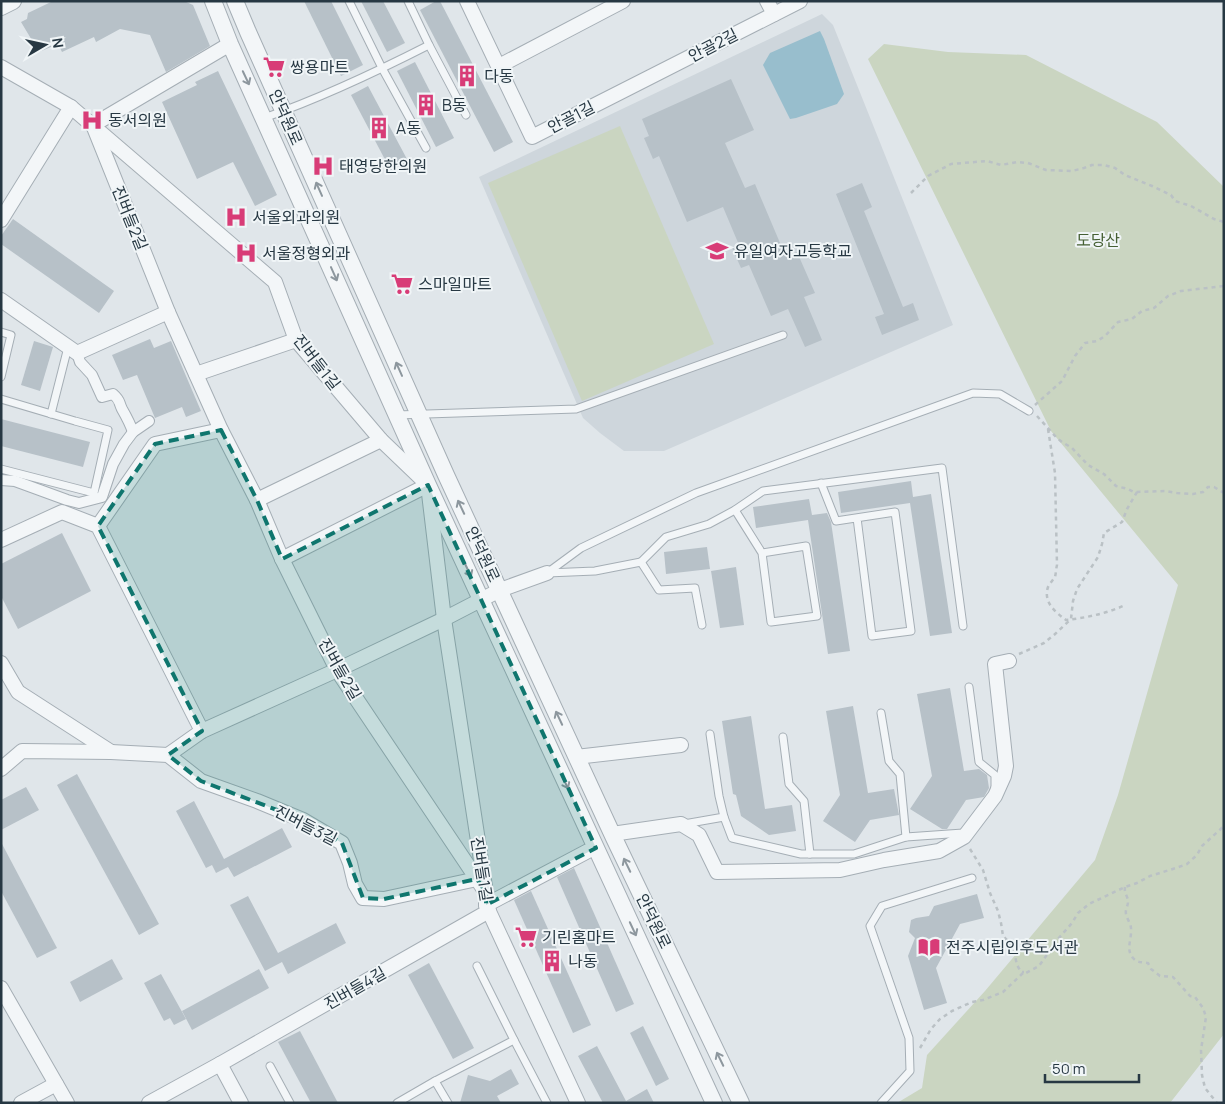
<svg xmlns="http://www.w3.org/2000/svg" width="1225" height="1104" viewBox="0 0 1225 1104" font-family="Manrope,'Noto Sans KR',sans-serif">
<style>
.built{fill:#ced6dc}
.green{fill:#cad5c1}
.water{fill:#98becd}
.building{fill:#b7c1c8}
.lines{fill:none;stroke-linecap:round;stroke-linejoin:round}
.service-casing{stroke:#a5aeb5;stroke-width:9}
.pedestrian-casing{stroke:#a5aeb5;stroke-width:12}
.minor-casing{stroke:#a5aeb5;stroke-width:16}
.tertiary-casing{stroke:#a5aeb5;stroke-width:18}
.path{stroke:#bac1c5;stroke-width:2.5;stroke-dasharray:4 4;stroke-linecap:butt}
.service{stroke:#f3f6f8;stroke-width:7}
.pedestrian{stroke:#f3f6f8;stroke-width:10}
.minor{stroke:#f3f6f8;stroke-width:14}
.tertiary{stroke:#f3f6f8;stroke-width:16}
.oneway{stroke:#8d979e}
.marked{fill:#0f766e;fill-opacity:0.2;stroke:#0f766e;stroke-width:4;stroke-dasharray:10 6;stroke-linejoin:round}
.labels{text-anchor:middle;stroke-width:4;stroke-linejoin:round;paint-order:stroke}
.street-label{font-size:16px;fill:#273843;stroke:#f0f5f7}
.poi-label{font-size:16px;fill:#273843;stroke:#f0f5f7;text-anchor:start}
.park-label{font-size:16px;fill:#466034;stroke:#f0f5f7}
</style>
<rect width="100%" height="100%" fill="#e0e6ea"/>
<polygon class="built" points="822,14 833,25 953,325 664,451 624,451 600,433 583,418 479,177"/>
<g class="green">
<polygon points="884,44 948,52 1026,55 1157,122 1224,187 1224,1034 1170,1103 897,1103 922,1088 927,1055 985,991 1095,860 1118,795 1178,585 1051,431 868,59"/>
<polygon points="620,126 714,344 582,401 488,183"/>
</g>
<polygon class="water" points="820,31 824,39 844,94 837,104 796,118 790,119 763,65 770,53"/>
<g class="building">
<polygon points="53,1 184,1 193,5 210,46 166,72 150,35 120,29 96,42 94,37 62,52 58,44 39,52 21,22 27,19 28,13"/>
<polygon points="304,1 331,1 363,65 341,76"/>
<polygon points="361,1 383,1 405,43 387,52"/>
<polygon points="436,1 440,1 513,142 494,152 420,10"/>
<polygon points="415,62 454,138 436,147 397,71"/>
<polygon points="218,71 277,195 255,206 233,162 197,179 162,102 197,85 195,82"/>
<polygon points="731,79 754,130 725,143 745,188 755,184 786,257 797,252 815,293 804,297 822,340 805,347 788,309 771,316 749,265 741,268 732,248 739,245 723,207 687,222 659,156 653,159 644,138 649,136 642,119"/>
<polygon points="368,86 408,161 391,171 351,95"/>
<polygon points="862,183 872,207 864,211 903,307 913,303 919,320 882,335 875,317 884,314 836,194"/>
<polygon points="13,219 114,291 99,313 1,244 1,236"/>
<polygon points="150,339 154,348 171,341 201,411 186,417 182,407 155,418 137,375 123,380 112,355"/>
<polygon points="34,341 53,347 40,391 21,385"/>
<polygon points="1,419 90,442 83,467 1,446"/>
<polygon points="911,481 913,497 931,494 952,633 930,636 910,503 841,513 838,492"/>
<polygon points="809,499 812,515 827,513 831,522 850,651 828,654 808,520 756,528 753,507"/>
<polygon points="62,533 91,591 18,629 1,596 1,564"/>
<polygon points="707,547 710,569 666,574 664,552"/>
<polygon points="736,567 744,625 720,628 711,571"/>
<polygon points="950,688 964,771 979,769 987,775 989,788 984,797 966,800 947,829 942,829 910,809 932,776 917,694"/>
<polygon points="853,706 868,793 894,789 899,815 870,820 855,842 823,821 840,795 826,711"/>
<polygon points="751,716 765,809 792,805 796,831 769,835 741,816 736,795 733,794 722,721"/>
<polygon points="77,774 159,924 139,935 57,785"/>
<polygon points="26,787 39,810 1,830 1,800"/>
<polygon points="194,801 224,859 282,828 292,847 234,877 228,867 216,873 212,865 206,868 176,811"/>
<polygon points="1,842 57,948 37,958 1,891"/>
<polygon points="574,868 634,1004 616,1012 557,877"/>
<polygon points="531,891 591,1025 573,1033 514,900"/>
<polygon points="977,894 984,918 960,924 936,968 947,1003 924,1010 908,956 915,938 909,932 911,920 916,918 929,916 934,906"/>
<polygon points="248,896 278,953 336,923 346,943 288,974 282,962 265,971 230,905"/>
<polygon points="112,959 123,979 80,1002 70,982"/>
<polygon points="429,963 474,1048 453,1059 408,975"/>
<polygon points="259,969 269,988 192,1030 182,1011"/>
<polygon points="161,974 186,1019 174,1025 170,1018 164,1021 144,983"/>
<polygon points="643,1026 669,1079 656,1086 630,1033"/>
<polygon points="300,1031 338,1103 311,1103 278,1042"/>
<polygon points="597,1046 626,1101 647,1089 654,1103 603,1103 578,1056"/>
<polygon points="511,1069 519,1084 497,1096 501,1103 460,1103 468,1075 490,1081"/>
</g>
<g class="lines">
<g class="service-casing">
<g id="service">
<polyline points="349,1 382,68 426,148"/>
<polyline points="408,1 429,45 466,115"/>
<path d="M264 118C321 98 376 72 429 45"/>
<polyline points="1,332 11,335 1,377"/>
<polyline points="1,399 75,421 108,430 94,493 1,469"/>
<polyline points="51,414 68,347"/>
<polyline points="397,415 576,409 783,335"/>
<polyline points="821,483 836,521 895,512 911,631 872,636 857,518"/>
<polyline points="735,510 762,553 806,546 817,616 771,622 762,553"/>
<polyline points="641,562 666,537 709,524 735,510 763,491 942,468 963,626"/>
<polyline points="547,573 581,548 696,493 973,393 1000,394 1029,411"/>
<polyline points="547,573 595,571 641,562 659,590 695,588 702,625"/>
<polyline points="969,687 979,762 995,775 995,787"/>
<polyline points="881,713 889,761 900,774 906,837"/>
<polyline points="783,737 789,784 804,801 810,854"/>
<polyline points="724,817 732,838 801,854 854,854 906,837 963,833 964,832"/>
<polyline points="684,824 724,817 719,796 710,734"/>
<polyline points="514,1040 547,1103"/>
<polyline points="270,1066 290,1103"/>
<polyline points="435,1081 514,1040 477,966"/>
<polyline points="397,1103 435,1081 448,1103"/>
<polyline points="881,1103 910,1071 909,1038 870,926 882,906 972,878"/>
</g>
</g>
<g class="pedestrian-casing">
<g id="pedestrian">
<path d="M77 353 80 362 92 375 102 397 113 394C121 401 118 401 122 409 126 416 130 423 133 432L149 421"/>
<polyline points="1,480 15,481 67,500 79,503 102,497 113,464 124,444 133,432"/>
</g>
</g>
<g class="minor-casing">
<g id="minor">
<polyline points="467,1 532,137 800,1"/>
<polyline points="767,1 774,14"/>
<polyline points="230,44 93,125 168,312 221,430 257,500 282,559 337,670 483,888"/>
<polyline points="499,66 623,1"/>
<polyline points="1,67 71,107 275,282 296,340 381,440 428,485 444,619 486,893 486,905 578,1103"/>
<polyline points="1,220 71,107"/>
<polyline points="1,300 77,353 168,312"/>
<polyline points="196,374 296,340"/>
<polyline points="257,500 381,440"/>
<polyline points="98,526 155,444 221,430"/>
<polyline points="1,540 62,512 98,526 202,731"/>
<polyline points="282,559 428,485"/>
<polyline points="1,663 18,692 111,752"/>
<polyline points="168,755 202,731 337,670 444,619 500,590 547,573"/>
<polyline points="576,757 681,745"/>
<polyline points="1,769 22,751 111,752 168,755 201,781 257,801 303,820 342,843 350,863 355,884 363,898 384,899 477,879"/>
<polyline points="612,834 681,824 699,835 717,872 840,870 884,860 939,851 964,837 995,796 1004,776 1006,766 995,664 1009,661"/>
<polyline points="486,905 588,851 596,848"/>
<polyline points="1,988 67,1103"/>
<polyline points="220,1064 241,1103"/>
<polyline points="21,1103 56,1084"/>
<polyline points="149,1103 220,1064 489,911"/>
</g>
</g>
<g class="tertiary-casing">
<g id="tertiary">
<polyline points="213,1 230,44 428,485 714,1103"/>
<polyline points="235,1 248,32 446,475 614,838 741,1103"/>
<polyline points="1,7 13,1"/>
</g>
</g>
<g class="path">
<polyline points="911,193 928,176 951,164 987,161 1001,165 1017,162 1028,163 1046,170 1072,171 1084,168 1092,165 1104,165 1115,168 1125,175 1152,186 1171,195 1175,201 1191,206 1214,219 1224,222"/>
<polyline points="1035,405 1062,381 1075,356 1085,343 1097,341 1105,336 1118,322 1132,319 1142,311 1154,308 1168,296 1181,291 1224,286"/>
<polyline points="1037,416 1056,437 1062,442 1072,448 1088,465 1104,474 1116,486 1128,489 1134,492 1165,491 1177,493 1193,494 1203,492 1208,487 1214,487 1224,493"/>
<path d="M1048 429 1055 473 1057 565C1056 569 1056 573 1055 577 1053 580 1050 583 1048 587 1043 602 1055 612 1066 620 1084 618 1105 614 1123 606"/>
<polyline points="1019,654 1044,643 1054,635 1071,619 1073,601 1077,589 1098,557 1102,544 1104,533 1122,522 1127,509 1137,492"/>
<polyline points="970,849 983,870 990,893 998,911 1001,923 1003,936 1009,942 1015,956 1017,965 1021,972 1024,972"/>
<path d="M1125 887C1124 894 1128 896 1128 902 1128 906 1125 910 1126 914 1127 920 1132 924 1131 932 1131 941 1126 950 1133 958 1137 963 1142 962 1148 963L1151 969 1160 976 1173 977 1190 996 1195 997 1203 1008 1206 1017 1201 1050 1202 1075 1205 1088 1217 1103"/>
<polyline points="920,1048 931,1029 940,1019 952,1011 972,1002 983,1000 1003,992 1024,972 1026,973 1039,966 1058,939 1072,923 1078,913 1089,904 1125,887 1137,883 1150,876 1176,868 1187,864 1197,855 1202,846 1224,826"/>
</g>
<use href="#service" class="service"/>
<use href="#pedestrian" class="pedestrian"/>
<use href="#minor" class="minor"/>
<use href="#tertiary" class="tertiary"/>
</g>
<defs><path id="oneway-shaft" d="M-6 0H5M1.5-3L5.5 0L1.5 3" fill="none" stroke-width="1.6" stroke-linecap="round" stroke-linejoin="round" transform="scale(1.25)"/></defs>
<g class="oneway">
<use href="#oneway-shaft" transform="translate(246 78) rotate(65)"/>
<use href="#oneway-shaft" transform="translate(319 189) rotate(-114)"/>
<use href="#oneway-shaft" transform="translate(334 274) rotate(66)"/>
<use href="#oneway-shaft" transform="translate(399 369) rotate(-114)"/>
<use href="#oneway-shaft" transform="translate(461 507) rotate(-115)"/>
<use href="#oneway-shaft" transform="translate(468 570) rotate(65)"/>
<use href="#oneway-shaft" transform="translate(559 718) rotate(-115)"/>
<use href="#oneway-shaft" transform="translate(565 782) rotate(65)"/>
<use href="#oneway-shaft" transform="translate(627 865) rotate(-116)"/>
<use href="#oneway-shaft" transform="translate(633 929) rotate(65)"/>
<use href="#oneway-shaft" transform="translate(720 1059) rotate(-116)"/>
</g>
<path class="marked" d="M221 430 257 500 282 559 428 485 596 848 486 905V893L477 879 384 899 363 898 342 843 303 820 201 781 168 755 202 731 98 526 155 444Z"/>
<defs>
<g id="supermarket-bare" transform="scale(1.725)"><path d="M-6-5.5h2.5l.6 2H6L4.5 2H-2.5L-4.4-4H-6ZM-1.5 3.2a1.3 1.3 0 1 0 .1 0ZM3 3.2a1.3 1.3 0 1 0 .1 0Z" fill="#d83c77" stroke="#f0f5f7" stroke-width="2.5" paint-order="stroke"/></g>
<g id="building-bare" transform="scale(1.725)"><path d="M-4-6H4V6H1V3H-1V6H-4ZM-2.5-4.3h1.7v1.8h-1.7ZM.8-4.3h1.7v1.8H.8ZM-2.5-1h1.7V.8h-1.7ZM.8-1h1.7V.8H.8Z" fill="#d83c77" stroke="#f0f5f7" stroke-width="2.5" paint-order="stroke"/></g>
<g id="hospital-bare" transform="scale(1.725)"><path d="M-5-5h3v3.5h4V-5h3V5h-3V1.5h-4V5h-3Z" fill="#d83c77" stroke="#f0f5f7" stroke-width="2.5" paint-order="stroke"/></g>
<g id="school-bare" transform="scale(1.725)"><path d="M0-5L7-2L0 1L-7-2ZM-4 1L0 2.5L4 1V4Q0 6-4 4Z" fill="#d83c77" stroke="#f0f5f7" stroke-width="2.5" paint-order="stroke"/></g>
<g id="library-bare" transform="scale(1.725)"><path d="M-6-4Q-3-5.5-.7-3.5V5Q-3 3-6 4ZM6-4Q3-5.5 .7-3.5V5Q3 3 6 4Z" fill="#d83c77" stroke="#f0f5f7" stroke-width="2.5" paint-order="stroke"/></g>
</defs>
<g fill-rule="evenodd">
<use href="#supermarket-bare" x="274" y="67"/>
<use href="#building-bare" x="467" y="76"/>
<use href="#building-bare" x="426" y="105"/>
<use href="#hospital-bare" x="92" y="120"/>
<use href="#building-bare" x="379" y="128"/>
<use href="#hospital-bare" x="323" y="166"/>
<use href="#hospital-bare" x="236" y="217"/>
<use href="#school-bare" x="717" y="251"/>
<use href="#hospital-bare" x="246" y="253"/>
<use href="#supermarket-bare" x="402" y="284"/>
<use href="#supermarket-bare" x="526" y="937"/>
<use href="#library-bare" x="929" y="947"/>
<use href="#building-bare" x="552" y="961"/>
</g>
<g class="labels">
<g class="street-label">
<text transform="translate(713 45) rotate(-27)" y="6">안골2길</text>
<text transform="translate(286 117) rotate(66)" y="6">안덕원로</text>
<text transform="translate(571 117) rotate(-27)" y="6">안골1길</text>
<text transform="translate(130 218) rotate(68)" y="6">진버들2길</text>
<text transform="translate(317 362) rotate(52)" y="6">진버들1길</text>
<text transform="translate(483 554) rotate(65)" y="6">안덕원로</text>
<text transform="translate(340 669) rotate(60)" y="6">진버들2길</text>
<text transform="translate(306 825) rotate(27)" y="6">진버들3길</text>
<text transform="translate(482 869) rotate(81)" y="6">진버들1길</text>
<text transform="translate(654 921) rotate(64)" y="6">안덕원로</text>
<text transform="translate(355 988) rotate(-30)" y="6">진버들4길</text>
</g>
<g class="poi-label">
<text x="290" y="73">쌍용마트</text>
<text x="484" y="82">다동</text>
<text x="442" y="111">B동</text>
<text x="108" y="126">동서의원</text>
<text x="396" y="134">A동</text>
<text x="339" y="172">태영당한의원</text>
<text x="252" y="223">서울외과의원</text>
<text x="734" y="257">유일여자고등학교</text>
<text x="262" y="259">서울정형외과</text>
<text x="418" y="290">스마일마트</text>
<text x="542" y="943">기린홈마트</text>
<text x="946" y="953">전주시립인후도서관</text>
<text x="568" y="967">나동</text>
</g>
<g class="park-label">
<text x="1098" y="246">도당산</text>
</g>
</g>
<rect width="1225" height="1104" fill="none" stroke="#273843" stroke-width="5"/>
<g transform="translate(45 45) rotate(81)" stroke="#f0f5f7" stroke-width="4" paint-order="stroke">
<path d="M0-4L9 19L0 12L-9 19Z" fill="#273843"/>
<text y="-8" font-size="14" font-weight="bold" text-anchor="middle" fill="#273843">N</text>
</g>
<path d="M1045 1074v8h94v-8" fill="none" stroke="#273843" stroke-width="2.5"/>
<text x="1052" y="1074" font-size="15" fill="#273843" stroke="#f0f5f7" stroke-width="4" paint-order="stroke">50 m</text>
</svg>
